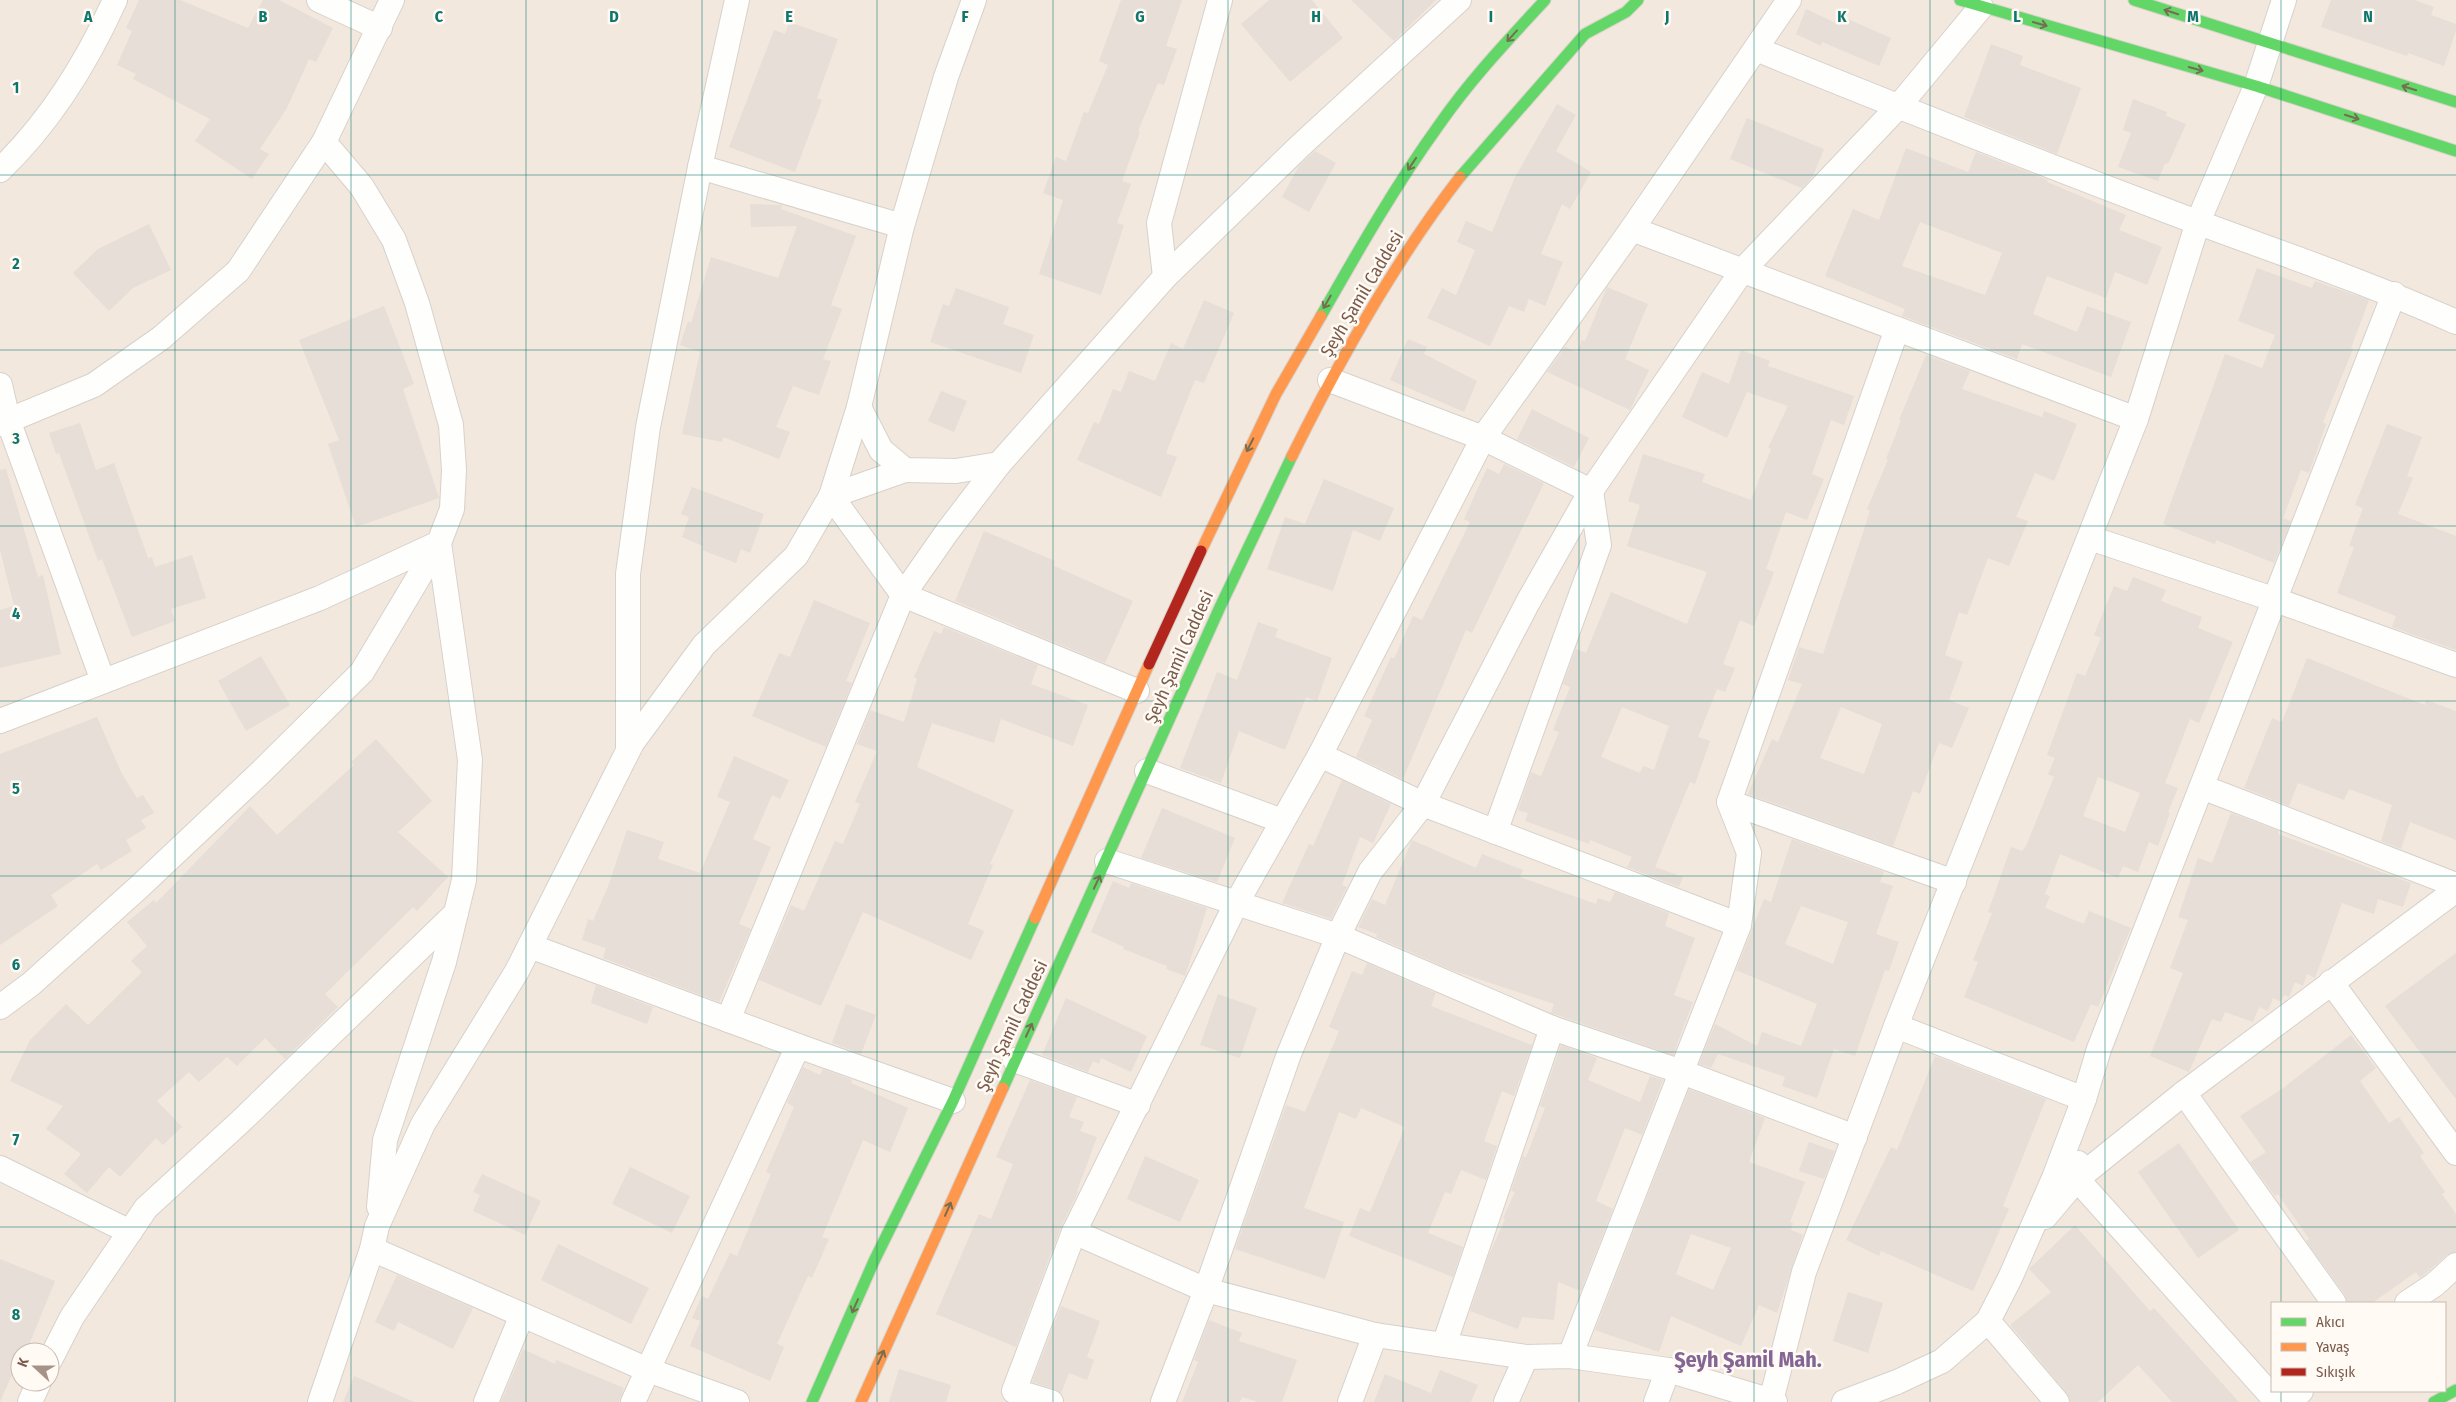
<svg xmlns="http://www.w3.org/2000/svg" width="2456" height="1402" viewBox="0 0 2456 1402" font-family="'Fira Sans Condensed',sans-serif">
<style>
.residential{fill:#f2e8de;fill-rule:evenodd}
.building{fill:#e6ded7;fill-rule:evenodd}
.lines{fill:none;stroke-linecap:round;stroke-linejoin:round}
.street-casing{stroke:#d7d1cb;stroke-width:26}
.fast-casing{stroke:#d9d2cb;stroke-width:13}
.slow-casing{stroke:#d9d2cb;stroke-width:13}
.jam-casing{stroke:#d9d2cb;stroke-width:13}
.street{stroke:#fefefd;stroke-width:24}
.fast{stroke:#63d668;stroke-width:11}
.slow{stroke:#ff974d;stroke-width:11}
.jam{stroke:#b3261e;stroke-width:11}
.oneway{stroke:#776e51}
.grid{fill:none;stroke:#0f766e;stroke-width:1;stroke-opacity:0.55}
.labels{text-anchor:middle;stroke-width:5;stroke-linejoin:round;paint-order:stroke}
.street-label{font-size:18px;fill:#7a5c4d;stroke:#fffaf3}
.district-label{font-size:22px;font-weight:bold;fill:#846695;stroke:#fffaf3}
.grid-label{font-size:16px;text-anchor:middle;font-weight:bold;fill:#0f766e;stroke:#fffaf3;stroke-width:5;stroke-linejoin:round;paint-order:stroke}
</style>
<rect width="100%" height="100%" fill="#f9f5f0"/>
<path class="residential" d="M0 0H2456V1402H0ZM2272 1303H2445V1391H2272ZM20 1352H50V1382H20Z"/>
<g class="building">
<polygon points="139,0 180,0 248,28 263,0 279,0 333,28 316,62 309,59 287,108 260,149 269,154 252,179 195,141 210,119 133,79 136,74 117,65 132,31 126,28"/>
<polygon points="1121,0 1182,0 1166,46 1177,49 1164,85 1158,83 1138,131 1140,132 1122,181 1131,184 1117,223 1124,225 1101,295 1039,274 1063,200 1043,193 1056,157 1066,161 1084,112 1088,113 1108,65 1099,61"/>
<polygon points="1269,0 1312,0 1343,38 1290,82 1241,24"/>
<polygon points="1351,0 1436,0 1394,41"/>
<polygon points="2331,0 2415,0 2434,7 2431,15 2456,24 2456,31 2444,66 2408,53 2407,56 2321,27"/>
<polygon points="1806,9 1838,24 1841,16 1891,38 1879,66 1822,42 1821,46 1796,34"/>
<polygon points="789,22 838,39 817,98 822,100 795,172 729,147 774,30 785,34"/>
<polygon points="1991,44 2023,56 2020,65 2081,88 2057,154 1964,117"/>
<polygon points="2133,99 2167,112 2166,116 2186,124 2168,164 2165,163 2158,181 2118,167 2131,133 2123,130"/>
<polygon points="1557,104 1576,115 1556,151 1591,172 1570,209 1562,204 1541,254 1563,262 1545,306 1529,299 1524,312 1509,306 1490,346 1427,318 1442,288 1456,295 1475,250 1457,242 1466,221 1492,232 1515,177"/>
<polygon points="1747,118 1824,149 1813,176 1802,188 1730,159"/>
<path d="M1906 148 1968 172 1976 152 2048 180 2047 182 2126 215 2119 230 2162 247 2147 285 2115 272 2106 298 2047 276 2033 314 2077 332 2087 306 2131 322 2111 377 2022 344 2017 359 1902 316 1905 309 1825 276 1853 209 1879 220ZM1920 222 2002 253 1985 295 1902 266Z"/>
<polygon points="1315,151 1336,163 1309,212 1282,197 1299,166"/>
<polygon points="750,204 782,205 781,209 856,236 831,305 842,309 823,359 831,361 819,395 793,386 776,427 790,432 779,459 723,437 722,442 682,434 700,352 680,345 688,321 691,323 711,257 778,278 797,226 751,227"/>
<polygon points="149,224 171,270 133,288 109,311 73,273 98,249"/>
<polygon points="2257,268 2312,288 2315,281 2369,300 2351,348 2353,349 2323,422 2326,424 2309,473 2301,470 2283,518 2291,521 2274,563 2216,540 2215,544 2163,524 2225,354 2262,368 2275,335 2238,321"/>
<polygon points="1607,287 1648,304 1625,359 1649,370 1630,410 1547,372 1565,347 1577,352 1582,340 1585,341"/>
<polygon points="956,288 1009,307 1003,324 1034,335 1021,373 930,342 943,304 949,306"/>
<polygon points="1204,300 1234,313 1204,383 1195,380 1166,453 1177,457 1161,497 1077,460 1094,422 1099,424 1113,389 1121,392 1129,371 1155,381 1171,343 1183,349"/>
<polygon points="384,306 414,384 403,389 439,498 356,527 328,444 339,440 299,340"/>
<polygon points="1408,339 1427,347 1424,354 1477,381 1464,412 1390,380"/>
<path d="M1741 350 1770 361 1768 366 1854 396 1844 425 1831 420 1812 474 1824 479 1807 520 1786 512 1766 569 1774 572 1754 626 1740 620 1723 664 1735 668 1725 692 1717 689 1698 737 1710 741 1695 784 1690 782 1655 867 1683 877 1679 887 1627 867 1632 857 1590 840 1589 844 1525 821 1528 813 1518 810 1531 772 1541 776 1559 732 1553 730 1570 687 1563 684 1576 649 1586 653 1611 592 1687 624 1707 572 1627 546 1640 505 1628 501 1643 454 1705 474 1702 482 1751 500 1771 449 1768 448 1788 406 1747 392 1727 438 1682 417 1702 372 1729 384ZM1622 707 1669 726 1654 770 1643 766 1640 773 1601 757Z"/>
<path d="M1926 355 1970 371 1962 389 2042 417 2044 411 2077 424 2054 481 2035 473 2016 517 2028 521 2009 566 1988 558 1967 615 1959 612 1945 655 1963 662 1949 700 1969 708 1952 748 1939 743 1920 794 1913 791 1893 846 1748 794 1772 739 1778 742 1802 684 1788 680 1799 647 1823 654 1870 511 1867 509 1888 460 1886 459 1901 421 1899 420ZM1841 707 1882 724 1864 774 1820 758Z"/>
<polygon points="941,391 967,401 954,432 928,421"/>
<polygon points="1532,409 1589,438 1574,467 1517,439"/>
<polygon points="80,423 96,470 114,463 148,558 152,557 155,567 192,555 206,598 171,609 175,621 132,637 102,559 98,561 59,453 56,454 49,433"/>
<polygon points="2387,424 2422,437 2407,476 2413,478 2398,514 2456,536 2456,650 2392,627 2396,616 2337,593 2354,547 2349,546 2363,508 2355,505"/>
<polygon points="1504,464 1544,483 1472,633 1466,630 1403,779 1356,757 1372,720 1364,716 1391,657 1394,659 1413,616 1422,620 1470,522 1464,519 1487,468 1499,474"/>
<polygon points="6,469 38,577 43,575 61,654 0,668 0,610 14,606 0,550 0,470"/>
<polygon points="1324,479 1394,508 1380,541 1353,530 1333,591 1267,569 1285,517 1305,524"/>
<polygon points="692,487 764,514 750,553 741,549 736,563 702,550 703,546 682,537 689,517 681,514"/>
<polygon points="984,531 1055,561 1054,566 1133,601 1105,663 955,601"/>
<path d="M2133 577 2166 590 2161 601 2202 617 2198 628 2233 642 2199 723 2190 719 2165 783 2178 788 2168 812 2170 813 2158 846 2149 842 2138 872 2123 866 2118 878 2060 854 2045 894 2050 896 2045 908 2084 924 2089 911 2131 928 2098 1007 2091 1004 2074 1042 1964 997 1978 962 1973 960 1992 913 1988 912 2011 847 2022 851 2026 846 2054 777 2048 774 2055 758 2047 755 2077 673 2085 676 2101 638 2094 635 2114 586 2127 591ZM2098 777 2140 793 2125 832 2083 816Z"/>
<polygon points="814,600 870,623 846,681 852,683 826,747 752,716 779,653 790,657"/>
<polygon points="1258,622 1278,629 1275,637 1332,658 1317,701 1306,697 1285,750 1239,731 1221,783 1180,768 1217,672 1237,680"/>
<polygon points="944,627 1038,665 1031,684 1088,705 1073,746 1001,719 994,743 932,723 917,767 1014,810 990,864 993,865 968,924 984,931 971,960 863,912 821,1006 759,980 791,905 804,911 835,841 843,844 860,804 855,802 877,751 857,744 870,710 904,722 917,679 914,677 934,631 941,634"/>
<polygon points="261,656 290,705 246,731 218,681"/>
<polygon points="2307,658 2425,705 2426,700 2456,711 2456,840 2410,822 2401,849 2381,841 2392,805 2349,789 2344,800 2298,783 2289,806 2244,788 2272,718 2282,722"/>
<polygon points="97,717 122,774 137,798 143,795 154,813 141,820 146,828 126,840 132,851 101,870 97,864 51,895 58,906 0,945 0,754"/>
<polygon points="376,739 432,801 398,832 448,877 417,911 413,907 325,994 338,1007 285,1059 265,1038 237,1066 227,1057 199,1082 189,1072 157,1101 182,1127 163,1145 156,1138 120,1177 109,1167 87,1193 64,1174 81,1154 46,1129 63,1106 10,1081 30,1040 66,1004 88,1025 142,972 131,961 147,946 127,922 154,900 156,903 250,806 277,835 354,765 351,762"/>
<polygon points="734,756 789,780 780,799 772,795 753,839 771,847 739,924 751,929 719,1002 603,958 606,948 582,940 588,919 593,921 609,884 627,830 664,842 658,859 700,873 730,802 717,797"/>
<polygon points="1342,780 1391,804 1373,843 1360,837 1342,885 1347,887 1331,919 1282,903 1309,844 1313,846"/>
<polygon points="1162,808 1235,838 1217,882 1141,858"/>
<polygon points="2231,813 2279,831 2278,834 2411,883 2403,907 2378,899 2374,914 2342,903 2315,978 2307,974 2303,986 2295,982 2289,997 2284,995 2281,1002 2273,998 2268,1011 2259,1007 2253,1022 2225,1012 2221,1022 2212,1019 2189,1072 2150,1056 2183,973 2170,968 2188,920 2178,917 2198,858 2212,863"/>
<path d="M1792 839 1884 872 1880 882 1893 886 1876 934 1899 942 1889 971 1885 970 1855 1056 1834 1049 1817 1098 1782 1086 1785 1077 1718 1054 1711 1068 1699 1064 1715 1024 1757 1046 1762 1032 1801 1046 1817 1004 1736 970 1764 899 1771 902ZM1801 906 1848 922 1833 964 1785 944Z"/>
<polygon points="1412,840 1476,868 1482,854 1523,870 1520,877 1596,904 1598,898 1610,902 1615,892 1669,913 1665,926 1695,938 1674,995 1693,1002 1673,1055 1557,1015 1551,1013 1554,1004 1451,970 1376,937 1377,934 1358,927 1372,899 1385,905"/>
<polygon points="1113,881 1129,888 1131,883 1207,908 1185,976 1166,969 1167,966 1123,949 1124,947 1091,932"/>
<polygon points="2456,953 2456,1099 2385,1006"/>
<polygon points="1367,963 1436,993 1431,1006 1532,1045 1514,1096 1502,1091 1484,1141 1497,1146 1486,1180 1461,1170 1451,1194 1445,1192 1428,1233 1463,1247 1453,1277 1349,1236 1360,1208 1370,1212 1405,1127 1361,1108 1356,1119 1339,1112 1304,1208 1344,1222 1325,1279 1235,1249 1286,1105 1305,1112 1339,1031 1329,1027 1352,971 1362,975"/>
<polygon points="596,985 653,1007 647,1024 591,1003"/>
<polygon points="1218,994 1257,1008 1240,1058 1200,1045"/>
<polygon points="1066,998 1147,1036 1131,1072 1101,1058 1099,1064 1093,1061 1088,1072 1042,1055"/>
<polygon points="846,1004 876,1015 861,1054 832,1043"/>
<polygon points="2351,1035 2376,1068 2360,1081 2389,1123 2399,1117 2424,1153 2420,1156 2445,1192 2442,1194 2456,1214 2456,1252 2447,1255 2420,1278 2416,1272 2372,1303 2347,1303 2345,1295 2306,1241 2309,1239 2278,1194 2275,1196 2250,1162 2266,1152 2240,1116 2282,1089"/>
<polygon points="1561,1045 1597,1058 1588,1080 1640,1102 1650,1076 1663,1080 1642,1135 1625,1128 1596,1201 1613,1209 1581,1291 1558,1282 1554,1320 1522,1317 1518,1329 1470,1311 1488,1257 1505,1219 1503,1218 1515,1192 1511,1191 1523,1156 1526,1157 1545,1108 1540,1106"/>
<polygon points="1935,1056 2046,1099 2003,1206 2009,1209 1973,1291 1881,1251 1879,1256 1846,1240 1891,1147 1897,1150"/>
<polygon points="803,1067 820,1075 823,1069 852,1080 851,1083 908,1108 890,1152 863,1140 822,1237 829,1239 812,1278 808,1276 777,1344 784,1347 770,1381 690,1346 700,1321 692,1318 702,1296 708,1299 730,1253 737,1256 771,1174 766,1172 794,1107 787,1103"/>
<polygon points="1030,1080 1077,1097 1069,1117 1084,1122 1080,1131 1097,1137 1077,1191 1078,1192 1061,1227 1016,1347 936,1314 979,1214 991,1219 1013,1164 996,1157"/>
<path d="M1689 1089 1765 1118 1749 1162 1805 1182 1790 1222 1793 1223 1791 1230 1803 1235 1777 1313 1759 1305 1741 1346 1671 1316 1659 1352 1595 1330ZM1691 1234 1731 1248 1713 1290 1676 1274Z"/>
<polygon points="1809,1142 1835,1151 1824,1179 1799,1171"/>
<polygon points="2179,1143 2239,1230 2198,1258 2138,1172"/>
<polygon points="1145,1156 1199,1180 1180,1222 1127,1199"/>
<polygon points="630,1167 690,1196 672,1233 612,1204"/>
<polygon points="482,1174 541,1201 525,1235 473,1211 480,1195 473,1192"/>
<polygon points="2075,1225 2150,1311 2154,1308 2239,1402 2172,1402 2138,1365 2098,1402 2070,1402 2067,1393 2010,1325 2051,1292 2029,1269"/>
<polygon points="558,1244 649,1288 631,1324 541,1280"/>
<polygon points="0,1259 55,1281 26,1352 20,1352 20,1362 18,1361 0,1402"/>
<polygon points="397,1275 473,1308 453,1349 398,1322 394,1331 375,1322"/>
<polygon points="1848,1292 1883,1303 1868,1353 1833,1341"/>
<polygon points="1061,1306 1100,1321 1087,1357 1094,1360 1087,1380 1069,1373 1061,1393 1055,1389 1032,1382"/>
<polygon points="1209,1320 1242,1333 1239,1341 1297,1360 1282,1402 1258,1402 1242,1397 1240,1402 1182,1402 1198,1362 1194,1360"/>
<polygon points="523,1349 555,1364 556,1360 624,1388 619,1402 501,1402"/>
<polygon points="899,1369 951,1385 946,1402 889,1402"/>
<polygon points="1440,1370 1478,1385 1471,1402 1374,1402 1385,1374 1431,1393"/>
<polygon points="354,1376 414,1402 343,1402"/>
</g>
<g class="lines">
<g class="street-casing">
<g id="street">
<polyline points="319,0 380,28"/>
<path d="M1756 49C1896 106 2036 161 2178 215 2271 250 2365 281 2456 322"/>
<polyline points="700,167 902,226"/>
<path d="M0 170C49 123 87 62 115 0"/>
<polyline points="1632,229 2136,419"/>
<polyline points="1165,277 1301,145 1459,0"/>
<polyline points="1330,380 1483,438 1591,491 1599,545 1495,832"/>
<polyline points="0,385 8,420 103,681"/>
<polyline points="859,407 881,450 905,470 956,471 999,464"/>
<polyline points="0,424 94,385 161,338 238,271 324,142 392,0"/>
<polyline points="2090,538 2273,599 2456,665"/>
<polyline points="1137,691 903,595 947,532 999,464 1165,277 1159,223 1220,0"/>
<polyline points="0,721 320,598 439,543 452,509 454,470 451,425 417,303 394,240 362,187 324,142"/>
<polyline points="628,750 628,574 648,427 700,167 737,0"/>
<polyline points="1320,755 1423,804 1739,925"/>
<polyline points="1147,771 1282,821"/>
<polyline points="2202,787 2456,885"/>
<polyline points="1729,802 1954,882"/>
<polyline points="1107,861 1338,936 1552,1028 1682,1072 1855,1137"/>
<polyline points="530,946 798,1046"/>
<polyline points="2331,982 2456,1153"/>
<polyline points="0,1007 31,984 139,887 260,773 362,672 439,543 470,760 464,880 444,962 385,1140 379,1207"/>
<polyline points="728,1020 903,595 831,496 905,470"/>
<polyline points="1896,1026 2084,1099"/>
<polyline points="1015,1060 1138,1105"/>
<polyline points="2184,1093 2334,1303"/>
<polyline points="2078,1163 2077,1179 2277,1402"/>
<polyline points="0,1168 130,1232"/>
<polyline points="2045,1217 2077,1179 2184,1093 2456,890"/>
<polyline points="1074,1232 1206,1290 1375,1335 1526,1357 1570,1356 1668,1370 1775,1402"/>
<polyline points="372,1249 648,1370 737,1402"/>
<polyline points="2407,1303 2434,1285 2456,1265"/>
<polyline points="1988,1321 2057,1402"/>
<polyline points="1444,1345 1552,1028"/>
<polyline points="1570,1356 1739,925 1749,853 1729,802 1897,329"/>
<polyline points="50,1360 72,1317 146,1208 240,1122 456,913"/>
<polyline points="1771,1401 1804,1272 1896,1026 2136,419 2198,222 2256,86 2284,0"/>
<polyline points="30,1402 39,1382"/>
<polyline points="320,1402 372,1249 377,1226 423,1124 517,971 632,743 704,645 796,556 831,496 859,407 902,226 946,77 974,0"/>
<polyline points="486,1402 522,1315"/>
<polyline points="633,1402 798,1046 953,1101"/>
<polyline points="1051,1402 1014,1391 1074,1232 1236,904 1320,755 1483,438 1632,229 1789,0"/>
<polyline points="1163,1402 1206,1290 1289,1054 1338,936 1370,872 1423,804 1528,602 1591,491 1742,271 1898,107 1981,7"/>
<polyline points="1350,1402 1375,1335"/>
<polyline points="1506,1402 1526,1357"/>
<polyline points="1656,1402 1668,1370"/>
<polyline points="1844,1402 1897,1382 1942,1361 1988,1321 2010,1278 2054,1178 2084,1099 2099,1049 2394,294"/>
<polyline points="2290,1402 2301,1391"/>
</g>
</g>
<g class="fast-casing">
<g id="fast">
<polyline points="1960,0 2256,86 2456,151"/>
<polyline points="2134,0 2456,102"/>
<polyline points="1460,177 1585,34 1626,12 1638,0"/>
<path d="M1321 316C1358 251 1395 186 1439 125 1470 80 1508 40 1545 0"/>
<polyline points="1003,1088 1220,607 1292,456"/>
<polyline points="812,1402 874,1261 953,1101 1035,918"/>
<polyline points="2434,1402 2456,1390"/>
</g>
</g>
<g class="slow-casing">
<g id="slow">
<path d="M1292 456C1340 359 1394 262 1460 177"/>
<polyline points="1201,551 1276,394 1321,316"/>
<polyline points="1035,918 1149,664"/>
<polyline points="861,1402 1003,1088"/>
</g>
</g>
<g class="jam-casing">
<polyline id="jam" points="1149,664 1201,551"/>
</g>
<use href="#street" class="street"/>
<use href="#fast" class="fast"/>
<use href="#slow" class="slow"/>
<use href="#jam" class="jam"/>
</g>
<defs><path id="oneway-shaft" d="M-6 0H5M1.5-3L5.5 0L1.5 3" fill="none" stroke-width="1.6" stroke-linecap="round" stroke-linejoin="round" transform="scale(1.25)"/></defs>
<g class="oneway">
<use href="#oneway-shaft" transform="translate(2171 12) rotate(-162)"/>
<use href="#oneway-shaft" transform="translate(2040 24) rotate(16)"/>
<use href="#oneway-shaft" transform="translate(1512 36) rotate(132)"/>
<use href="#oneway-shaft" transform="translate(2196 69) rotate(16)"/>
<use href="#oneway-shaft" transform="translate(2409 88) rotate(-163)"/>
<use href="#oneway-shaft" transform="translate(2352 117) rotate(18)"/>
<use href="#oneway-shaft" transform="translate(1412 164) rotate(124)"/>
<use href="#oneway-shaft" transform="translate(1327 302) rotate(120)"/>
<use href="#oneway-shaft" transform="translate(1250 445) rotate(117)"/>
<use href="#oneway-shaft" transform="translate(1097 882) rotate(-65)"/>
<use href="#oneway-shaft" transform="translate(1029 1030) rotate(-65)"/>
<use href="#oneway-shaft" transform="translate(948 1209) rotate(-66)"/>
<use href="#oneway-shaft" transform="translate(855 1306) rotate(114)"/>
<use href="#oneway-shaft" transform="translate(881 1357) rotate(-66)"/>
</g>
<path class="grid" d="M175 0V1402M351 0V1402M526 0V1402M702 0V1402M877 0V1402M1053 0V1402M1228 0V1402M1403 0V1402M1579 0V1402M1754 0V1402M1930 0V1402M2105 0V1402M2281 0V1303M0 175H2456M0 350H2456M0 526H2456M0 701H2456M0 876H2456M0 1052H2456M0 1227H2456M2281 1391V1402"/>
<g class="labels">
<g class="street-label">
<text transform="translate(1362 294) rotate(-59)" y="6">Şeyh Şamil Caddesi</text>
<text transform="translate(1179 657) rotate(-66)" y="6">Şeyh Şamil Caddesi</text>
<text transform="translate(1012 1026) rotate(-65)" y="6">Şeyh Şamil Caddesi</text>
</g>
<g class="district-label">
<text x="1748" y="1367">Şeyh Şamil Mah.</text>
</g>
</g>
<g class="grid-label">
<text x="88" y="22">A</text>
<text x="263" y="22">B</text>
<text x="439" y="22">C</text>
<text x="614" y="22">D</text>
<text x="789" y="22">E</text>
<text x="965" y="22">F</text>
<text x="1140" y="22">G</text>
<text x="1316" y="22">H</text>
<text x="1491" y="22">I</text>
<text x="1667" y="22">J</text>
<text x="1842" y="22">K</text>
<text x="2017" y="22">L</text>
<text x="2193" y="22">M</text>
<text x="2368" y="22">N</text>
<text x="16" y="93">1</text>
<text x="16" y="269">2</text>
<text x="16" y="444">3</text>
<text x="16" y="619">4</text>
<text x="16" y="794">5</text>
<text x="16" y="970">6</text>
<text x="16" y="1145">7</text>
<text x="16" y="1320">8</text>
</g>
<rect x="2271" y="1302" width="175" height="90" fill="#fffaf3" stroke="#cabbb1"/>
<rect x="2281" y="1318" width="25" height="8" fill="#63d668" stroke="#cabbb1"/>
<text x="2316" y="1327" font-size="15" fill="#7a5c4d">Akıcı</text>
<rect x="2281" y="1343" width="25" height="8" fill="#ff974d" stroke="#cabbb1"/>
<text x="2316" y="1352" font-size="15" fill="#7a5c4d">Yavaş</text>
<rect x="2281" y="1368" width="25" height="8" fill="#b3261e" stroke="#cabbb1"/>
<text x="2316" y="1377" font-size="15" fill="#7a5c4d">Sıkışık</text>
<g transform="translate(35 1367) rotate(291)"><circle r="24" fill="#fffaf3" stroke="#cabbb1"/>
<path d="M0-4L9 19L0 12L-9 19Z" fill="#a69286"/>
<text y="-8" font-size="14" font-weight="bold" text-anchor="middle" fill="#7a5c4d">K</text>
</g>
</svg>
